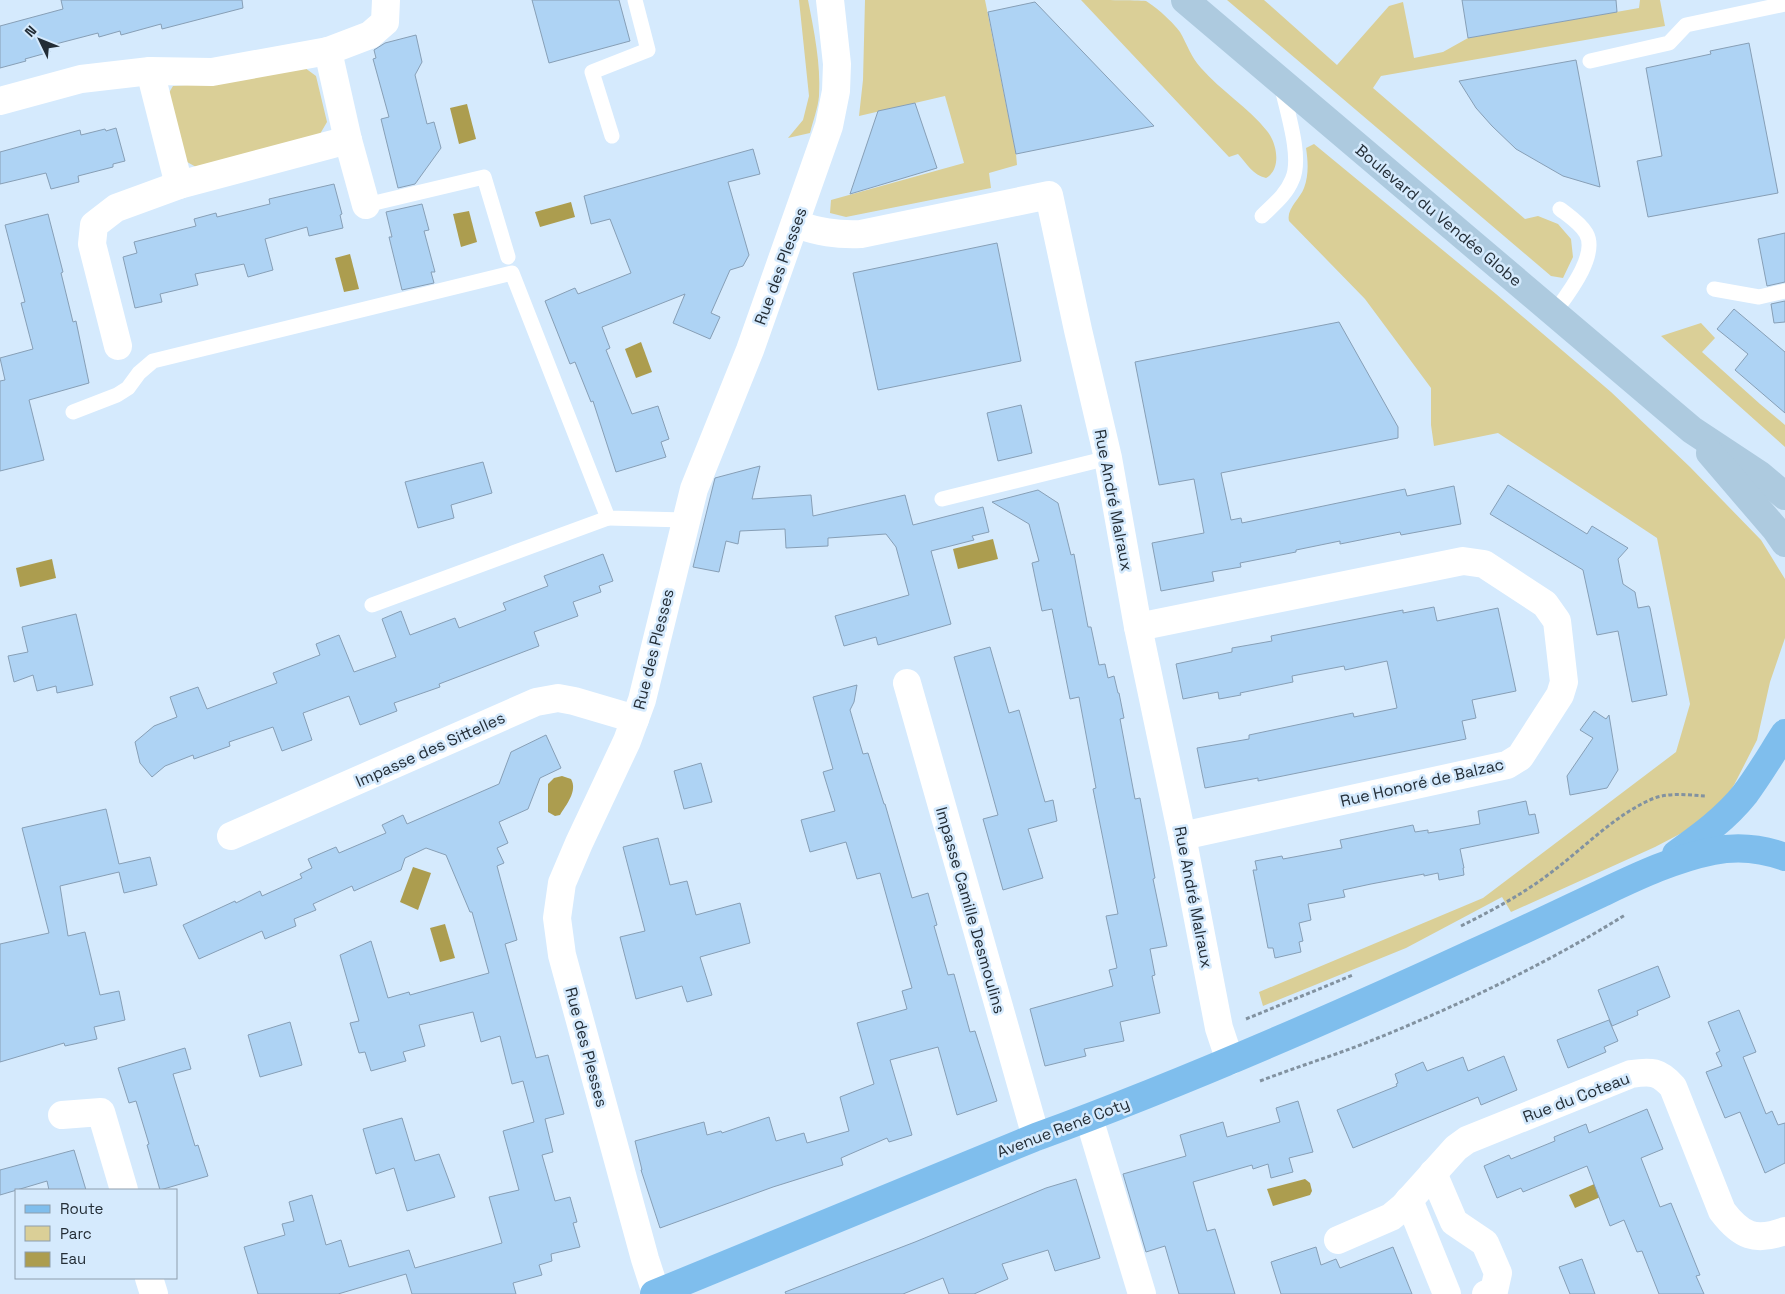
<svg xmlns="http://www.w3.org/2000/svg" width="1785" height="1294" viewBox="0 0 1785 1294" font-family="'Space Grotesk',sans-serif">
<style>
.green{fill:#dacf97}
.water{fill:#ac9d4f}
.building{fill:#aed3f4;stroke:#879fb6}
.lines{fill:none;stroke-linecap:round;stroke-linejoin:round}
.path{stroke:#8292a0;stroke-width:3;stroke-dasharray:4 2.5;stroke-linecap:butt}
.service{stroke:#fff;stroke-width:15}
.minor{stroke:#fff;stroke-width:28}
.secondary{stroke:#adcadf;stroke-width:28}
.primary{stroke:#7fbeed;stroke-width:28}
.labels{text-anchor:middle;stroke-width:5;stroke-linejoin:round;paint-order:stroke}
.street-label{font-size:16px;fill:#232d36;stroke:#d5eafd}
</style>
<rect width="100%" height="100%" fill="#d5eafd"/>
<g class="green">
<path d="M799 0H808C814 31 821 64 819 96 818 108 813 121 810 133L788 138 803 120 809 96Z"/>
<polygon points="865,0 985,0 1016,154 1017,165 989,173 991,188 846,217 830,213 831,200 964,163 945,96 859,116 863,80"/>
<path d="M1081 0C1093 0 1138 0 1146 1 1156 7 1173 22 1180 32 1187 44 1191 57 1201 68 1220 90 1249 108 1267 131 1277 143 1282 169 1266 178 1253 175 1247 164 1238 154L1229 157Z"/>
<polygon points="1227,0 1264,0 1337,65 1389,6 1403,2 1414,58 1443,52 1468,38 1639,8 1640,0 1660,0 1665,26 1381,76 1373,88 1525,219 1538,216 1558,224 1571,239 1573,257 1563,278 1551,276"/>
<polygon points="301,65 316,76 327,122 320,134 196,167 180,158 164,101 173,86 229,82"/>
<path d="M1314 144 1496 294 1611 392 1690 467 1761 540 1785 579V638L1770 682 1757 740 1734 785 1722 802 1697 825 1655 847 1511 912 1502 897 1406 948 1263 1006 1259 992 1483 898 1676 752 1690 704 1657 538 1498 433 1434 446 1431 425V388L1365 299 1289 221C1286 209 1300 199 1304 188 1309 175 1308 161 1306 148Z"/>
<polygon points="1701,323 1715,338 1702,352 1760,404 1785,425 1785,447 1661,336"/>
</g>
<g class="water">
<polygon points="467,104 476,139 459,144 450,108"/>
<polygon points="571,202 575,217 540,227 535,212"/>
<polygon points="469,211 477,242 461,247 453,214"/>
<polygon points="350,254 359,289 344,292 335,258"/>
<polygon points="641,342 652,372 636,378 625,349"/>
<polygon points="993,539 998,559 958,569 953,549"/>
<polygon points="52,559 56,578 20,587 16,568"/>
<path d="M562 776 571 779C578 791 566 805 560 815L555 816 548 812V784L554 778Z"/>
<polygon points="413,867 431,873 418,910 400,902"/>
<polygon points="445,924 455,958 440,962 430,928"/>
<polygon points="1305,1179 1310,1183 1312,1191 1310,1195 1273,1206 1267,1189"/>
<polygon points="1599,1182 1605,1195 1575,1208 1569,1195"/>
</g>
<g class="building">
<polygon points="61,0 242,0 243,8 162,29 161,24 121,35 120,31 99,37 98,33 48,46 50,52 25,59 26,61 0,68 0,26 63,9"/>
<polygon points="532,0 619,0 630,41 549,63"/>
<polygon points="1462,0 1616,0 1617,12 1468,38"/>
<polygon points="1035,2 1154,126 1016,154 988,12"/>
<polygon points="416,35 422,62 415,75 427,124 434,122 441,148 415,184 398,188 381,119 389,117 373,59 376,58 374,50 385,43"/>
<polygon points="1749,43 1778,193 1648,217 1637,161 1662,156 1646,68 1711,54 1710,51"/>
<polygon points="1576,60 1600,187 1563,176 1516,149 1492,126 1476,108 1459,81"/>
<polygon points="915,103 937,168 850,194 878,111"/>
<polygon points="116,128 125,161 113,164 113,167 78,176 79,182 51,189 46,173 0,184 0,152 80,130 81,135 105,129 106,131"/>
<polygon points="753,149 760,174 728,182 749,255 743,266 730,270 711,313 720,317 710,339 673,323 685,294 602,327 610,348 606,350 632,414 658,406 669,439 661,442 666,457 616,472 593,401 591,402 575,362 570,364 545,301 575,288 578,294 631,273 610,219 591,224 584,196"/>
<polygon points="334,184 342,214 340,215 343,228 309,236 307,227 265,239 273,270 248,277 244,264 195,274 198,285 160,294 162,302 135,308 123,257 137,253 134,242 196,226 194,219 216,213 217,217 270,204 269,199"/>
<polygon points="422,204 429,230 424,231 435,272 431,272 434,283 402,290 389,237 392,237 386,212"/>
<polygon points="48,214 63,272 61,273 73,322 76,321 89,383 29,400 44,460 0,471 0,381 5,380 0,358 33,349 21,303 25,302 5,225"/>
<polygon points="1785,233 1785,282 1767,286 1758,239"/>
<polygon points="997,243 1021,361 878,390 853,273"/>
<polygon points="1785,301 1785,322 1774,323 1771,304"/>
<polygon points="1734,309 1785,352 1785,413 1735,370 1748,354 1717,329"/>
<polygon points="1339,322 1398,427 1398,438 1221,473 1231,520 1241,518 1242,523 1405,489 1407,496 1454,486 1461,524 1401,535 1400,532 1340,544 1340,541 1296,550 1296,552 1240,563 1241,567 1212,572 1214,581 1161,591 1152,543 1204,533 1194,479 1159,485 1135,362"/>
<polygon points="1021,405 1032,453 998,461 987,413"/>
<polygon points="483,462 492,493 451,505 454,518 418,528 405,482"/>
<polygon points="760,466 752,499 811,495 813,516 905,495 913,525 983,507 989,532 972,536 974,540 931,551 951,624 878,645 876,637 844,646 835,616 909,595 896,547 886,534 828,538 828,546 786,548 785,529 740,531 738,544 726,541 719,572 693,567 715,478"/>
<polygon points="1508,485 1587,534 1592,526 1628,548 1618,559 1623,584 1635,592 1638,608 1649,606 1650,608 1667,695 1632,702 1618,631 1597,635 1583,570 1490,514"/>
<polygon points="1038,490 1058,503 1071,555 1074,554 1088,627 1091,627 1099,665 1105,664 1108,678 1114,676 1118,693 1119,693 1124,718 1120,719 1135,799 1140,798 1155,878 1153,879 1167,946 1150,949 1155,975 1152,976 1160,1013 1120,1022 1124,1041 1084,1049 1086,1056 1045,1066 1030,1009 1113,986 1109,970 1117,968 1106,916 1118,914 1093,789 1096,788 1079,697 1070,699 1052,609 1042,611 1032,563 1039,561 1029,524 992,502"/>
<polygon points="603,554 613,581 599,586 601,592 573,602 578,616 534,632 539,646 439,684 440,687 394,703 397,711 360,725 349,696 303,713 312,740 282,751 273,727 229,742 230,746 194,759 193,755 165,766 152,777 140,763 135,742 154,726 177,717 170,697 198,687 207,709 277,683 273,673 320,655 316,644 339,635 354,672 396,657 382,619 401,611 410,635 455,618 459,628 506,610 503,603 548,586 544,576"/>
<polygon points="1434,607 1437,621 1498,608 1516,691 1472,700 1476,718 1462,721 1466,739 1258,781 1258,778 1205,788 1197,748 1249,739 1249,735 1353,713 1354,717 1397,708 1387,661 1345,670 1344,666 1292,676 1293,682 1240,693 1241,695 1219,699 1218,692 1183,699 1176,664 1232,652 1232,648 1272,641 1271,636 1403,610 1403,613"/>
<polygon points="76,614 93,685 57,693 56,686 37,691 33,675 14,682 8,656 28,652 22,627"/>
<polygon points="990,647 1009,713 1019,710 1045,802 1053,800 1057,821 1028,829 1043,878 1003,890 983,819 998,815 954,657"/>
<polygon points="857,685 854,702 850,710 863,754 868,753 884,804 885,804 912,898 928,893 937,925 934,926 948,975 954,974 970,1032 975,1031 997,1101 957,1115 938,1047 890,1060 912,1135 889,1142 887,1138 841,1158 843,1165 773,1187 660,1228 641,1170 642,1170 635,1141 704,1122 707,1135 721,1131 722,1133 769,1117 776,1141 804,1133 807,1143 849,1131 840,1097 874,1084 857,1023 907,1009 902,991 912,988 880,873 857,879 846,842 810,852 801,820 835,811 823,772 833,769 813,697"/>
<polygon points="1594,711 1606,719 1609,715 1618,770 1607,788 1570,795 1567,776 1593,738 1580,730"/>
<polygon points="546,735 561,768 540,778 528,809 499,822 508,843 497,848 504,863 497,866 517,940 505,944 536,1058 548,1055 564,1114 545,1119 553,1152 542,1155 555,1201 570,1197 577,1222 573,1223 580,1247 551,1254 552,1261 539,1265 542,1275 513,1283 516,1294 412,1294 406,1274 338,1294 258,1294 244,1247 285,1235 282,1224 294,1221 289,1202 312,1195 326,1245 341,1240 349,1267 409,1250 415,1268 502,1243 489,1197 519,1190 503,1131 534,1122 523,1081 512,1084 500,1036 481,1042 473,1012 419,1025 425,1046 403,1052 406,1061 371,1071 365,1052 359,1053 350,1023 359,1021 340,955 371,941 388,998 409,992 410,995 489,973 472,912 470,912 446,855 426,848 405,858 401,870 354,891 352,886 313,904 316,910 294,919 296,926 265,939 262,931 199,959 183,925 235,901 236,903 260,891 262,896 302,878 300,874 312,868 308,859 336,847 339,853 386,833 382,825 403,815 407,824 499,784 511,752"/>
<polygon points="701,763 712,802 684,809 674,771"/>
<polygon points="1526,801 1529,815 1535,814 1539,833 1460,849 1464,868 1463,868 1464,875 1439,880 1438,873 1424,876 1424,874 1371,884 1343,890 1345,897 1308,904 1311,920 1299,923 1303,941 1299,942 1301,952 1275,958 1273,948 1268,948 1253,870 1257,870 1255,861 1282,856 1283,859 1342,848 1340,840 1413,825 1415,832 1428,830 1428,833 1480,824 1478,811"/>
<polygon points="106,809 119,864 150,857 157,885 124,893 119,872 60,886 68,936 85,932 100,995 119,991 125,1020 94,1027 97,1039 65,1046 64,1043 0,1062 0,944 49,933 22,828"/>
<polygon points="658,838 670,885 687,881 696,915 740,903 750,943 700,957 712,995 687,1002 682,986 636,999 620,937 645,931 623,847"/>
<polygon points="1658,966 1670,997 1637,1011 1638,1015 1612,1026 1598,990"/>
<polygon points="1739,1010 1756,1052 1743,1057 1766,1114 1772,1111 1778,1125 1785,1123 1785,1163 1765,1173 1740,1112 1725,1118 1706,1072 1722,1066 1716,1053 1720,1051 1708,1022"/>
<polygon points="1609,1020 1618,1041 1604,1047 1606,1052 1568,1068 1557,1040"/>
<polygon points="290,1022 302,1065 260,1077 248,1035"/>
<polygon points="185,1048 191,1069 173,1074 195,1146 198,1145 208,1176 160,1190 147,1145 149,1144 136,1101 129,1103 118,1068"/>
<polygon points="1504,1056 1517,1090 1481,1105 1478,1097 1353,1148 1337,1110 1397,1086 1396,1084 1398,1083 1395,1074 1423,1062 1427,1071 1463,1057 1468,1071"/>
<polygon points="1298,1101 1313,1152 1289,1158 1293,1172 1271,1178 1268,1164 1253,1169 1252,1165 1193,1182 1207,1231 1215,1229 1235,1294 1179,1294 1165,1246 1146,1252 1123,1174 1186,1156 1180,1135 1223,1122 1227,1137 1280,1122 1276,1108"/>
<polygon points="1647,1109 1663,1149 1641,1158 1660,1207 1671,1203 1700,1275 1696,1276 1704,1294 1659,1294 1642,1251 1637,1252 1624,1220 1610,1226 1587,1166 1523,1192 1521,1188 1497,1198 1484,1166 1509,1155 1511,1159 1555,1141 1554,1137 1586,1124 1589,1133"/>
<polygon points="402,1118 415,1161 439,1154 455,1197 407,1211 394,1168 376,1174 363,1129"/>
<polygon points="74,1150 86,1190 49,1190 47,1181 0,1195 0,1170"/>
<polygon points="1076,1179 1100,1258 1055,1271 1048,1250 1002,1264 1008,1279 974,1294 949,1294 943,1278 903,1294 786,1294 785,1292 915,1242 1046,1188"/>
<polygon points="1316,1247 1321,1265 1336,1259 1340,1268 1393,1247 1412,1294 1281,1294 1271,1262"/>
<polygon points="1582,1259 1595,1294 1570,1294 1559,1267"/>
</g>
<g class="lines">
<g class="path">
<path d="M1461 926C1493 910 1525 893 1553 871 1585 847 1615 815 1652 799 1669 792 1688 795 1705 796"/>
<polyline points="1246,1019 1353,975"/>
<path d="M1260 1081C1294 1068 1329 1057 1363 1044 1453 1008 1543 966 1625 915"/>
</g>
<g class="service">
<polyline points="1590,61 1669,43 1686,25 1785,4"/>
<polyline points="612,136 592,72 648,50 635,0"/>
<polyline points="366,205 484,177 508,257"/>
<path d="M1262 216C1273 205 1286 195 1292 180 1303 158 1286 108 1281 84"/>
<polyline points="1714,289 1759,297 1785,291"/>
<path d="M1554 313C1567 295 1599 255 1586 233 1580 223 1569 216 1560 209"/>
<polyline points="73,412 117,395 128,388 139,373 153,361 512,273 608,518 685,520"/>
<polyline points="942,499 1108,458"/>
<polyline points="372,605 608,518"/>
</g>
<g class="minor">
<polyline points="328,51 348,140 366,205"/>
<polyline points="150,71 179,185"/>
<polyline points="0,101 81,79 150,71 212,72 328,51 370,35 385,22 386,0"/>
<path d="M795 224C819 232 836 235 861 234L1049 195 1078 330 1108 458 1138 627 1182 836 1219 1028 1230 1061"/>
<polyline points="118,346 92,244 94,225 116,208 179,185 348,140"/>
<polyline points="1138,627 1463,561 1484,564 1545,604 1557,621 1564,682 1560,695 1520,757 1507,765 1182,836"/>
<polyline points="907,683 1036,1137"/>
<polyline points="231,836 536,702 558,698 574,701 635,719"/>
<polyline points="62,1115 101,1112 124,1190"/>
<polyline points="1089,1118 1142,1294"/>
<polyline points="1433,1173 1454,1222 1485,1243 1498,1273 1494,1291 1486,1294"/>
<polyline points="1409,1200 1447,1294"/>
<path d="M1338 1240 1391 1217 1403 1207 1456 1148 1467 1140 1631 1074C1651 1071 1659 1071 1673 1087L1722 1211C1741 1236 1755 1242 1785 1231"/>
<polyline points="149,1278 154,1294"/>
<polyline points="656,1293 645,1259 562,955 557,918 562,883 579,843 627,741 642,700 694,489 750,350 829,126 836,91 837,64 830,0"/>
</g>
<g class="secondary">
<polyline points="1185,0 1692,430 1760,475 1785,496"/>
<polyline points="1710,453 1776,530 1785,543"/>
</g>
<g class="primary">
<path d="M1676 854C1701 836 1726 818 1745 794 1760 774 1772 753 1785 733"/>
<path d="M654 1294 1036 1137C1184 1083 1328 1020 1471 954 1514 935 1557 914 1600 894 1636 877 1673 859 1713 851 1737 846 1763 849 1785 857"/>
</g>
</g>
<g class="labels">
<g class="street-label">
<text transform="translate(1439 215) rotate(40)" y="6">Boulevard du Vendée Globe</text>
<text transform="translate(780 266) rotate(-70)" y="6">Rue des Plesses</text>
<text transform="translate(1114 500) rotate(79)" y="6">Rue André Malraux</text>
<text transform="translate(653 649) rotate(-76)" y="6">Rue des Plesses</text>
<text transform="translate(430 749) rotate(-24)" y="6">Impasse des Sittelles</text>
<text transform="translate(1422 782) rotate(-13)" y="6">Rue Honoré de Balzac</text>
<text transform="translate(1194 897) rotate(79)" y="6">Rue André Malraux</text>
<text transform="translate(971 910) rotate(74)" y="6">Impasse Camille Desmoulins</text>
<text transform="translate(587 1047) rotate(75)" y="6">Rue des Plesses</text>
<text transform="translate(1576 1097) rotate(-21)" y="6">Rue du Coteau</text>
<text transform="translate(1063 1127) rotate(-21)" y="6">Avenue René Coty</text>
</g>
</g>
<rect x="15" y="1189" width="162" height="90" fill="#d5eafd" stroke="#8e9ead"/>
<rect x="25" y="1205" width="25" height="8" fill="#7fbeed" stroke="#8e9ead"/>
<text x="60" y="1214" font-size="15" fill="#232d36">Route</text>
<rect x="25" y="1226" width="25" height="15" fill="#dacf97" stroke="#8e9ead"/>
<text x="60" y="1239" font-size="15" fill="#232d36">Parc</text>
<rect x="25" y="1252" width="25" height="15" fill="#ac9d4f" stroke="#8e9ead"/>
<text x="60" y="1264" font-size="15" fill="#232d36">Eau</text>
<g transform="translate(40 40) rotate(313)" stroke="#d5eafd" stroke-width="4" paint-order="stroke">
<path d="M0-4L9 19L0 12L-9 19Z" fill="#232d36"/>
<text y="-8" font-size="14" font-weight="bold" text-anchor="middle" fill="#232d36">N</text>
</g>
</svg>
